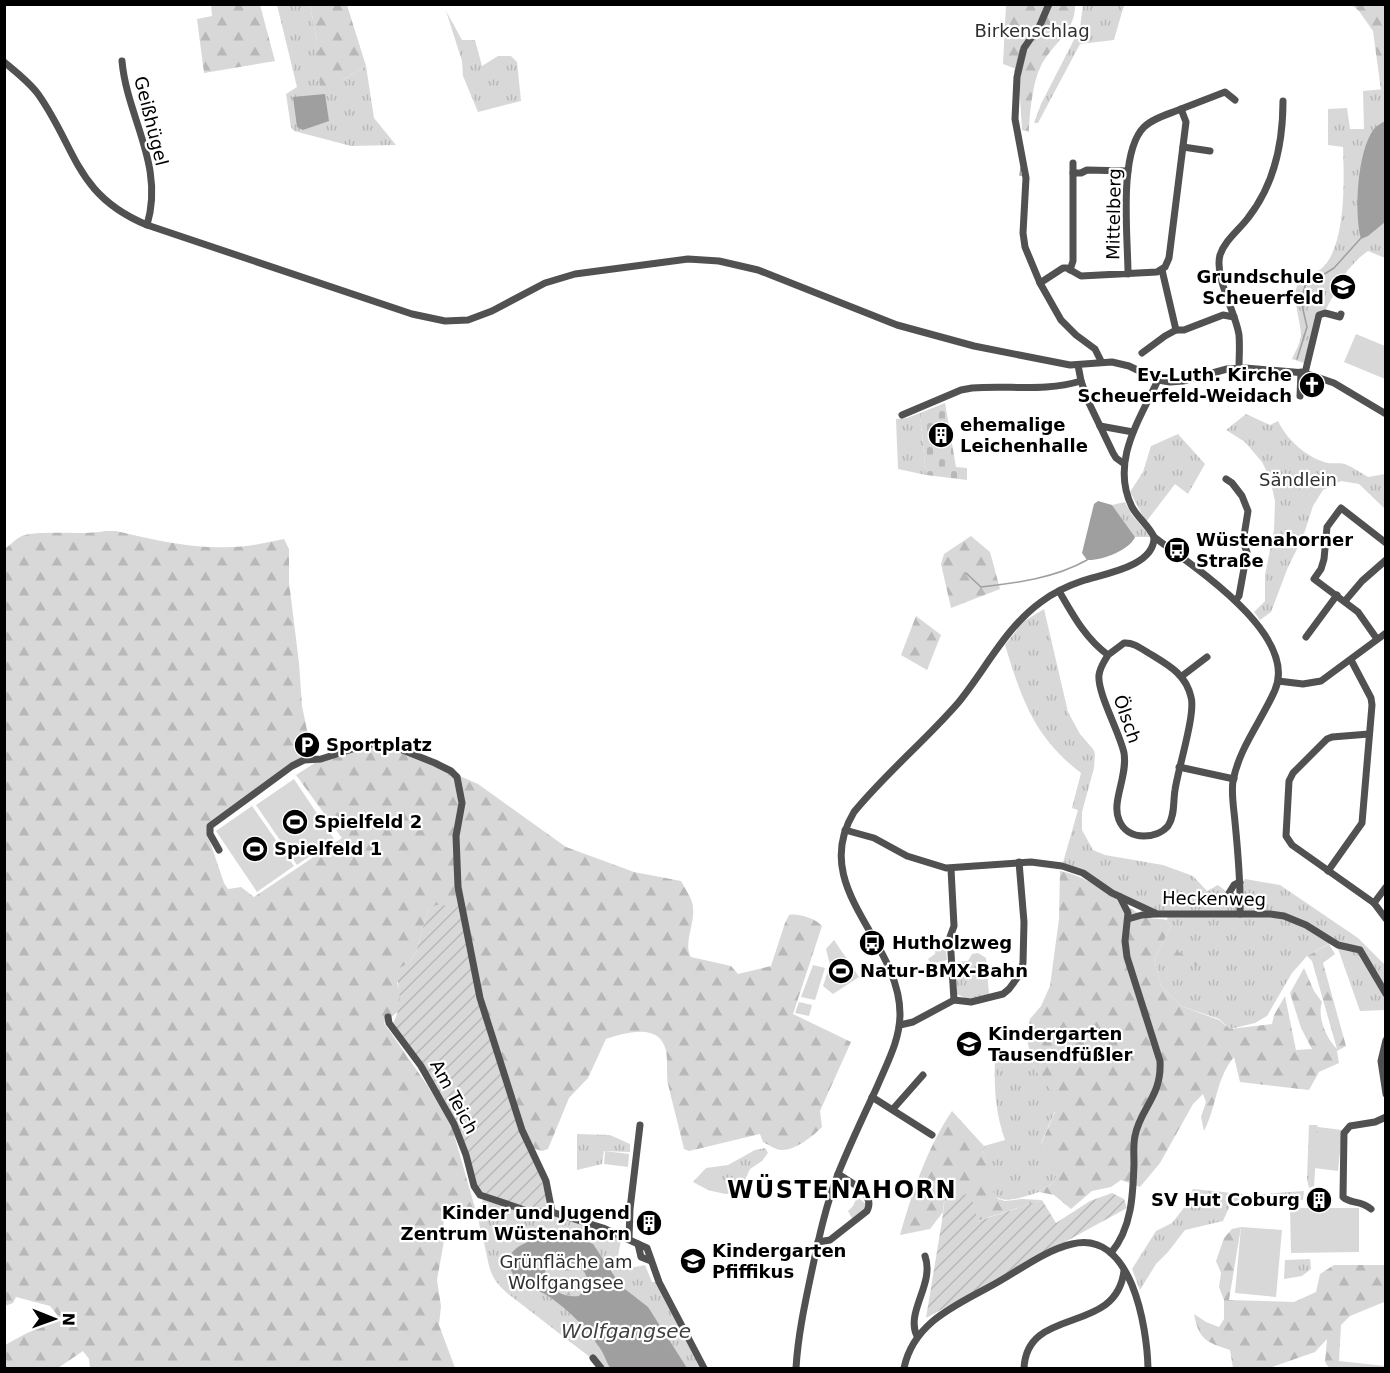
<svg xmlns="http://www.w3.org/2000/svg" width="1390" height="1373" viewBox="0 0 1390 1373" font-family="'DejaVu Sans',sans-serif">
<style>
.grass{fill:url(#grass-tufts)}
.forest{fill:url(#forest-firs)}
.cemetery{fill:url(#cemetery-stones)}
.garden{fill:url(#garden-furrows)}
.pitch{fill:#d8d8d8}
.water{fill:#9f9f9f;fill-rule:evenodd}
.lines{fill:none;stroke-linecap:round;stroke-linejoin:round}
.stream{stroke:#9f9f9f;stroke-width:1.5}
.minor{stroke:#515151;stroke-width:7}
.labels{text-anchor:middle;stroke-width:4.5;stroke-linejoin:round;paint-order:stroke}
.park-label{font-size:18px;fill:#2f2f2f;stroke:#fff}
.street-label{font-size:18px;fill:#000;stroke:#fff}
.poi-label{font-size:18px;font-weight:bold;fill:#000;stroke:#fff;text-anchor:start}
.water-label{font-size:20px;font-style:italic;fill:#404040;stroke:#fff}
.district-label{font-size:24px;font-weight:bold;letter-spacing:1.5px;fill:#000;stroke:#fff}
</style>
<defs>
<pattern id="grass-tufts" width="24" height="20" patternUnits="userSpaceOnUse" patternTransform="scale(1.5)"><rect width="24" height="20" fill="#d8d8d8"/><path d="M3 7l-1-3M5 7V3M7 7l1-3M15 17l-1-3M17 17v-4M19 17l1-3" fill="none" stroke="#b8b8b8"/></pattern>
<pattern id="forest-firs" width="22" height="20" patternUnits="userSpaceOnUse" patternTransform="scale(1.5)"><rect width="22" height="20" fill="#d8d8d8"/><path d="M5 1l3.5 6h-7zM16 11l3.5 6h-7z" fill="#b8b8b8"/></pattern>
<pattern id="cemetery-stones" width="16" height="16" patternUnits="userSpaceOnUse" patternTransform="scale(1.5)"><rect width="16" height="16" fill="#d8d8d8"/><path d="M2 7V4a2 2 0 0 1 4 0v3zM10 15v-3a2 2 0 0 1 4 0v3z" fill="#b8b8b8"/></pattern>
<pattern id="garden-furrows" width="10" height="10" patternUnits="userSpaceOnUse" patternTransform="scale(1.5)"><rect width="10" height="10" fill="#d8d8d8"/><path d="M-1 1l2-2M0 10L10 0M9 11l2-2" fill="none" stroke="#b8b8b8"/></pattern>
</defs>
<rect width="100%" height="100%" fill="#fff"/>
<g class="grass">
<polygon points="277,5 310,5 317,42 342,80 366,66 374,118 396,145 351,146 294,131 291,127 286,94 297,87"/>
<polygon points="1083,5 1124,5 1114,40 1080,44 1038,123 1034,123 1041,104 1080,28"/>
<polygon points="446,11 462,40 475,40 482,66 498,56 511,56 517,62 521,101 478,112 463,76 462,61"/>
<path d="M1385 89V258L1368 251 1359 258 1347 271 1326 309 1318 312 1304 363 1292 359C1295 352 1300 344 1301 336 1301 318 1287 290 1304 275 1310 274 1316 273 1321 269 1347 247 1344 177 1343 147L1328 145V109L1347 108 1350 129H1364L1363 91Z"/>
<polygon points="920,413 926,475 898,469 896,419 907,418"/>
<path d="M1246 414 1270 425 1278 421C1287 440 1307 458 1328 463 1334 464 1341 462 1347 465 1354 468 1361 473 1368 477L1385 474V509L1359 484 1341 481 1323 490 1313 506 1303 537 1288 567 1271 612 1260 620 1254 612 1265 601V575L1274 530 1275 501 1270 478 1262 462 1245 442 1226 430Z"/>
<polygon points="1178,434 1205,464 1188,494 1175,484 1146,522 1130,492 1143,472 1151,446"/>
<polygon points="1125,502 1132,515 1151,537 1135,537 1112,505"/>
<path d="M1044 609 1068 712 1080 734 1093 749 1095 754 1094 768 1082 812V830L1093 850 1105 855 1163 865 1193 876 1207 891 1218 885 1236 899 1240 914 1301 920 1243 911 1242 885 1245 879 1280 885 1358 938 1385 965V994L1363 954 1332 942 1307 956 1292 973 1267 1016 1255 1023 1230 1029 1219 1019 1181 1006 1161 986 1154 959 1171 927 1167 920 1168 915 1157 914 1090 877 1062 866 1078 810 1072 808 1081 773C1034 737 1022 700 1005 645L1023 622Z"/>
<polygon points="943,941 945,943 947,960 931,964 928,959 935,954 936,944"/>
<polygon points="1337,946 1360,954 1385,996 1385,1010 1360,1011"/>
<polygon points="978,953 986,958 989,994 967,999 957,994 955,962 968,961 972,954"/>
<path d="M1031 1055 1034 1068 1055 1094V1111L1041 1143C1051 1150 1063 1169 1054 1181 1051 1187 1043 1187 1039 1192 987 1210 992 1197 983 1150L984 1146 1005 1140C995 1111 994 1088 995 1058Z"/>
<polygon points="1309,1125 1317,1125 1318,1127 1314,1186 1309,1188 1307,1179"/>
<polygon points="577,1134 610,1135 630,1144 630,1152 604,1151 602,1164 577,1170"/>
<polygon points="765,1148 768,1153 762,1161 750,1169 739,1193 725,1194 708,1190 693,1182 706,1168 728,1165 755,1150"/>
<polygon points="1193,1189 1252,1195 1304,1191 1303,1200 1250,1204 1231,1203 1223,1221 1185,1230 1168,1252 1156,1264 1140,1290 1132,1269 1156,1231 1172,1223 1183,1209"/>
<path d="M484 1197 531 1212H552L618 1233 621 1240 618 1256 621 1270 645 1265 652 1282H659L704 1368H604L507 1293C487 1275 490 1266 484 1243 479 1224 475 1216 484 1197Z"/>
<polygon points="857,1197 866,1204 866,1209 853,1220 848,1211 853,1206"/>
<polygon points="1310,1259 1311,1269 1302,1276 1284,1279 1285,1260"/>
</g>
<g class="forest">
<polygon points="211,5 260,5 275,61 204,73 197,19 212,16"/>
<polygon points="310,5 347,5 366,66 342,80 320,88 317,42"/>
<path d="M1006 5H1075C1076 32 1050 45 1040 68 1033 82 1029 116 1029 132L1022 130 1019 80 1021 71 1003 64Z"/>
<polygon points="1352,5 1385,5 1385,89 1381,90 1373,31 1359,11"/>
<path d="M105 531H116C154 540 193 549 232 547 250 547 267 542 284 539L289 549V582L299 663 302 706 313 759 303 760 210 826 208 836 224 883 228 889 241 887 254 897 342 838 296 775 321 759 385 743 478 784 566 847 634 872 681 881C685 889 693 899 693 908 695 923 683 945 691 957L731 966 738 974 771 966 785 923 789 915C799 913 816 919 822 926L793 1014 851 1042 820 1111 822 1127C813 1136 796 1150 782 1150 776 1150 769 1145 763 1142L760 1134 689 1151 684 1149C679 1127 673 1106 668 1084 666 1073 668 1062 666 1051 660 1022 625 1033 606 1039L588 1078 569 1098 548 1149 542 1151 532 1148 428 910 416 952 397 983 401 995 400 1010 384 1023 427 1085 451 1124 475 1208H443L444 1241 437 1280 441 1306 439 1325 455 1368H90L89 1359 83 1351 58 1368H5V1345L58 1316 50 1306 16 1297 13 1303 5 1306 4 549C10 546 14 540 20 537 34 529 85 536 105 531Z"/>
<polygon points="971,536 990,552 1000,589 951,608 941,564 944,554"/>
<polygon points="916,616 941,635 927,670 901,655"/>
<path d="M1060 871C1092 877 1116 902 1144 916 1151 920 1160 918 1167 920L1171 927 1154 959 1161 986 1181 1006 1219 1020 1230 1029 1272 1024 1274 1015 1285 996 1296 1050 1312 1049 1301 1028 1290 993 1304 968 1314 991 1322 1002C1317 1017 1326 1038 1337 1049L1312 961 1307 956 1329 944 1335 954 1323 963 1346 1046 1337 1051 1339 1063 1319 1072 1309 1090 1240 1082 1234 1057C1216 1078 1217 1106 1204 1131L1201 1117 1206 1102 1203 1094 1193 1104 1160 1163 1140 1187 1121 1180 1111 1187 1092 1191 1071 1209 1054 1195 1039 1192C1043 1187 1051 1187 1054 1181 1062 1169 1051 1150 1041 1144L1055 1112V1095L1034 1068 1026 1036 1030 1019 1041 1006 1050 986 1059 919Z"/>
<polygon points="1168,946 1198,963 1197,966 1166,951"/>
<path d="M952 1111 984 1146 983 1150 991 1188 998 1199 1005 1201 1021 1199 1042 1200 977 1221 945 1190 943 1212 930 1229 900 1235C912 1193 927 1148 952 1111Z"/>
<path d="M1241 1227 1229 1300 1294 1302 1316 1292 1320 1274 1334 1265H1385L1384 1302 1350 1316 1341 1325 1339 1361 1385 1366V1368H1329L1325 1362 1327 1339 1315 1352 1269 1368H1233L1230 1350C1206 1342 1199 1340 1194 1314L1206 1322 1219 1327 1224 1319V1300L1219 1287 1221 1273 1216 1261 1224 1238 1232 1229Z"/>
<path d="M558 1260C580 1261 597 1276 579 1296L561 1295 543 1279 546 1269Z"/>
</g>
<polygon class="cemetery" points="945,403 956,467 967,468 967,480 926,475 920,413"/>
<g class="garden">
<path d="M436 905 461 906 478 999 545 1186 546 1207 540 1210 488 1196 477 1189 456 1123 446 1102 393 1024C404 1000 399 994 396 970L410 962 416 952 428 910Z"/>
<polygon points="946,1189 971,1196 978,1221 1042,1200 1056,1223 1090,1201 1112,1193 1124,1199 1127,1208 926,1318 942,1221"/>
</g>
<g class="pitch">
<polygon points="1356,334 1385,346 1385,379 1344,362"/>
<polygon points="1299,471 1311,471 1312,497 1300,497"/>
<polygon points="294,779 334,839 297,865 256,805"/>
<polygon points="252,806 294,866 257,892 216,831"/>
<polygon points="834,940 859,977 833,994 823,986 830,965 826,949"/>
<polygon points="813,965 825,968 815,1000 801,997"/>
<polygon points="799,1002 812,1005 809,1016 795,1013"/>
<polygon points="1318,1127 1342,1130 1338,1171 1314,1168"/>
<polygon points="605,1151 629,1154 628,1167 604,1164"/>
<polygon points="1290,1208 1359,1208 1359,1252 1291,1253"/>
<polygon points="1241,1227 1282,1230 1276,1297 1235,1293"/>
</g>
<g class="water">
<polygon points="325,94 329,121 303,130 297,127 293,97"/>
<path d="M1385 121V222L1368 236 1361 239C1354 213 1357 151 1374 129 1376 126 1382 123 1385 121Z"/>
<path d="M1098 501 1112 505 1135 537C1130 550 1101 561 1087 560L1082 553 1094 504Z"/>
<path d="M540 1238H567L583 1240 593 1244 621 1286 648 1307 687 1368H610C606 1361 603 1351 597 1344 586 1327 568 1310 551 1298 541 1290 520 1285 513 1274 500 1252 522 1243 540 1238ZM558 1260C580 1261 597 1276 579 1296 562 1298 554 1290 543 1279L546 1269Z"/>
</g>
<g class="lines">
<g class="stream">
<polyline points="1384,4 1386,7"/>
<polyline points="1015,72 1020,50"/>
<polyline points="1021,168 1020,175 1022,175"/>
<polyline points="1297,359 1307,327 1301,301 1305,286 1310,279 1323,275 1334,268 1361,238"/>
<path d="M966 573 981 587C1017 583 1055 578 1087 560"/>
</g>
<g class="minor">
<polyline points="1049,4 1040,25 1024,48 1017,77 1015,119 1026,178 1023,233 1025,247 1040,283 1061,320 1076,335 1095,349 1101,361"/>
<path d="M122 61C127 118 165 165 147 225"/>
<path d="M4 62C16 72 29 82 38 94 77 149 75 195 147 225L412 314 445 321 468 320 492 311 545 283 575 274 688 259 719 261 758 270 897 325 974 346 1070 365 1112 362 1129 366 1158 380 1170 382 1183 381 1227 369 1245 368 1305 373 1334 383 1386 414"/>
<polyline points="1181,109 1225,92 1235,100"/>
<polyline points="1183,147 1210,151"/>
<polyline points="1073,173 1081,173 1087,170 1128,171"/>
<polyline points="1070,270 1073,261 1073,163"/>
<polyline points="1162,270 1176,330"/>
<path d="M1040 283 1063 268H1067L1081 276 1157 272 1165 267 1169 258 1186 122 1181 109C1169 114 1153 118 1144 127 1118 153 1128 238 1128 274"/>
<polyline points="1142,353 1165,336 1176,330 1184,330 1223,315 1234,317"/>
<path d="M1239 368C1239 357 1240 346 1239 335 1236 313 1214 277 1220 255 1225 240 1239 230 1248 218 1275 184 1283 143 1283 101"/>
<polyline points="1305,373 1319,315 1325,313 1340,317 1341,314"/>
<polyline points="1081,381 1088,401 1113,453 1116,458 1123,463"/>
<polyline points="1300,396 1301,372"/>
<path d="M902 415 961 390 972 388C1008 385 1045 392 1081 381L1078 365"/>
<polyline points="1100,426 1133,432"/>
<polyline points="1226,479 1232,483 1242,496 1248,511 1243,542 1247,552 1239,596 1236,600"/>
<path d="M1154 537C1191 565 1299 634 1275 690 1262 720 1239 748 1233 781 1231 794 1234 809 1235 822 1238 853 1241 883 1240 914"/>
<path d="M1059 591C1073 615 1085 638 1108 655 1104 662 1100 667 1099 675 1097 693 1120 733 1124 753 1128 776 1111 802 1119 820 1123 830 1132 836 1144 836 1152 836 1162 833 1168 826 1175 816 1173 802 1175 790 1178 769 1196 713 1191 697 1186 675 1170 666 1152 655 1143 650 1134 642 1124 643L1108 655"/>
<polyline points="1345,601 1362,581 1386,560"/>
<polyline points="1306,637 1337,595"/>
<polyline points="1377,639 1358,612 1314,579 1321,569 1324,559 1327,527 1341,508 1386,543"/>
<polyline points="1182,676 1207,657"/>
<polyline points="1278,681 1303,684 1321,681 1386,633"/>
<polyline points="1369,734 1332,737 1327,739 1293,773 1289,781 1286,836 1292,845 1374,903"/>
<polyline points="1179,767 1234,779"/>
<polyline points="845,830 874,838 907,856 946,868 1031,862 1062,866 1083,873 1112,893 1157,914 1270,914 1284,916 1306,925 1338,945 1360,950 1386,994"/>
<polyline points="219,850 210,834 210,826 292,766 304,760 321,759 365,745 385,743 435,763 451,771 457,777 462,803 456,836 458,887 480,998 522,1130 546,1181 552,1212"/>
<polyline points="951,869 954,926 950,937 954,1000"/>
<polyline points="1328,871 1362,823 1372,705 1371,698 1351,660"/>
<polyline points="1240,882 1234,885 1229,893 1233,898 1241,897"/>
<polyline points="1386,887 1374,903 1386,919"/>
<polyline points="1128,919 1142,915 1155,914"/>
<polyline points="388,1017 389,1023 421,1066 454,1124 466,1155 474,1186 480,1195 531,1212 552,1212 603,1228 647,1248 659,1282 704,1368"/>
<polyline points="900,1025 913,1022 954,1000 971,1002 1003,994 1009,989 1020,974 1023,963 1024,922 1019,862"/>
<polyline points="1386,1040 1381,1061 1386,1094"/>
<polyline points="872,1097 932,1135"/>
<polyline points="893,1109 923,1075"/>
<path d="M1371 1209C1361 1200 1350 1204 1343 1197L1344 1133 1350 1126 1375 1122 1386 1117"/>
<polyline points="629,1239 630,1209 640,1125"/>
<path d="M818 1242 830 1240 867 1211C876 1193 851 1183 838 1174"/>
<polyline points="638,1244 641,1257 651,1261"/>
<path d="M1111 1253C1132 1228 1133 1194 1134 1164 1134 1155 1133 1145 1135 1136 1140 1108 1162 1097 1160 1061L1127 957 1125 941 1128 913 1120 897"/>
<path d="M917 1336C905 1312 935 1284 925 1256"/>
<polyline points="593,1358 601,1368"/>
<path d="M796 1368C798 1335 805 1303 812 1270 819 1237 826 1205 838 1174 850 1144 864 1115 877 1087 887 1063 900 1040 900 1014 900 940 808 888 854 812 886 773 925 741 958 703 986 669 1005 628 1041 602 1053 593 1067 586 1082 581 1102 574 1155 567 1154 537 1149 526 1138 518 1132 507 1110 462 1139 421 1158 380"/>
<path d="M904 1368C914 1320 960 1304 998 1282 1021 1269 1046 1250 1072 1244 1132 1229 1147 1328 1148 1368"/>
<path d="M1024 1368C1027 1305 1116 1336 1124 1271"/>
</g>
</g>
<defs>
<g id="school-disc" transform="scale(1.35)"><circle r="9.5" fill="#000" stroke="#fff"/><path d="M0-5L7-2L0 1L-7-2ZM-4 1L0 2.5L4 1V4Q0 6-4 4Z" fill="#fff"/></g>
<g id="church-disc" transform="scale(1.35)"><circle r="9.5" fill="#000" stroke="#fff"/><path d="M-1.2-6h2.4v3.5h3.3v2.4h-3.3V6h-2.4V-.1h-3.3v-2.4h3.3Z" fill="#fff"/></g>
<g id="building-disc" transform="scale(1.35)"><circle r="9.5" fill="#000" stroke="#fff"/><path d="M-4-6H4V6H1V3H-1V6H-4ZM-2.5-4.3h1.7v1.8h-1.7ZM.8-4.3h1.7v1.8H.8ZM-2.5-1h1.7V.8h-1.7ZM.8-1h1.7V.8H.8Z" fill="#fff"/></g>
<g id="bus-disc" transform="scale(1.35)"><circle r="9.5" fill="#000" stroke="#fff"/><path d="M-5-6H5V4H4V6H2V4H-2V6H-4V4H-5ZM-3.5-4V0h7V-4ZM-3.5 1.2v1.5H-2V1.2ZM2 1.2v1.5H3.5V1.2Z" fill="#fff"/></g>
<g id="parking-disc" transform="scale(1.35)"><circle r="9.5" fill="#000" stroke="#fff"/><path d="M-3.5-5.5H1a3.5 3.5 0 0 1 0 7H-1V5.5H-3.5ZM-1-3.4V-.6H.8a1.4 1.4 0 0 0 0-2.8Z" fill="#fff"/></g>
<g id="stadium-disc" transform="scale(1.35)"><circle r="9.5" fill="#000" stroke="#fff"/><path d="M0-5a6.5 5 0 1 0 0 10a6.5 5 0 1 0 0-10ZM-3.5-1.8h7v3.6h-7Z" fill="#fff"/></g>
</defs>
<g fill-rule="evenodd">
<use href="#school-disc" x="1343" y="287"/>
<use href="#church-disc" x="1312" y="385"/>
<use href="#building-disc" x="941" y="435"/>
<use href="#bus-disc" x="1177" y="550"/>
<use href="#parking-disc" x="307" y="745"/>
<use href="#stadium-disc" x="295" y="822"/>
<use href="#stadium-disc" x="255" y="849"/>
<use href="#bus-disc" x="872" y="943"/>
<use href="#stadium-disc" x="841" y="971"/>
<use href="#school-disc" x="969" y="1044"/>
<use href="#building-disc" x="1319" y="1200"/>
<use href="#building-disc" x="649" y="1223"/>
<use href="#school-disc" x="693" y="1261"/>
</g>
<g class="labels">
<g class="park-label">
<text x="1032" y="37">Birkenschlag</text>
<text x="1298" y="486">Sändlein</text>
<text x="566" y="1268">Grünfläche am<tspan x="566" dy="21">Wolfgangsee</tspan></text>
</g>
<g class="street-label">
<text transform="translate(151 121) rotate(76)" y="6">Geißhügel</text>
<text transform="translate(1114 214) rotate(-89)" y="6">Mittelberg</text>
<text transform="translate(1127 719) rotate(71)" y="6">Ölsch</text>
<text transform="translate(1214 899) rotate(1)" y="6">Heckenweg</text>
<text transform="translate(454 1097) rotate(62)" y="6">Am Teich</text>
</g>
<g class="poi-label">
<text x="1324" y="283" text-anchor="end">Grundschule<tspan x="1324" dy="21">Scheuerfeld</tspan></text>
<text x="1292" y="381" text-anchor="end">Ev-Luth. Kirche<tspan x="1292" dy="21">Scheuerfeld-Weidach</tspan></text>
<text x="960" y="431">ehemalige<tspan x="960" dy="21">Leichenhalle</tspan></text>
<text x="1196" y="546">Wüstenahorner<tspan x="1196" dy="21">Straße</tspan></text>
<text x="326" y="751">Sportplatz</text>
<text x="314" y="828">Spielfeld 2</text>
<text x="274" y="855">Spielfeld 1</text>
<text x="892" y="949">Hutholzweg</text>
<text x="860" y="977">Natur-BMX-Bahn</text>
<text x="988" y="1040">Kindergarten<tspan x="988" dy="21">Tausendfüßler</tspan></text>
<text x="1300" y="1206" text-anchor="end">SV Hut Coburg</text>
<text x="630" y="1219" text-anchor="end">Kinder und Jugend<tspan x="630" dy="21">Zentrum Wüstenahorn</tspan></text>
<text x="712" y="1257">Kindergarten<tspan x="712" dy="21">Pfiffikus</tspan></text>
</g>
<g class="water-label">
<text x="626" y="1338">Wolfgangsee</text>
</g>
<g class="district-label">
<text x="842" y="1198">WÜSTENAHORN</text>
</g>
</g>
<rect width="1390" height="1373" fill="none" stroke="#000000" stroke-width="12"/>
<g transform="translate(54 1319) rotate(91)" stroke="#ffffff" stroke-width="4.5" paint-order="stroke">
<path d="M0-4.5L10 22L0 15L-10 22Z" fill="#000000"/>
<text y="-9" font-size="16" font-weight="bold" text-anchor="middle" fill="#000000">N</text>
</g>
</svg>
